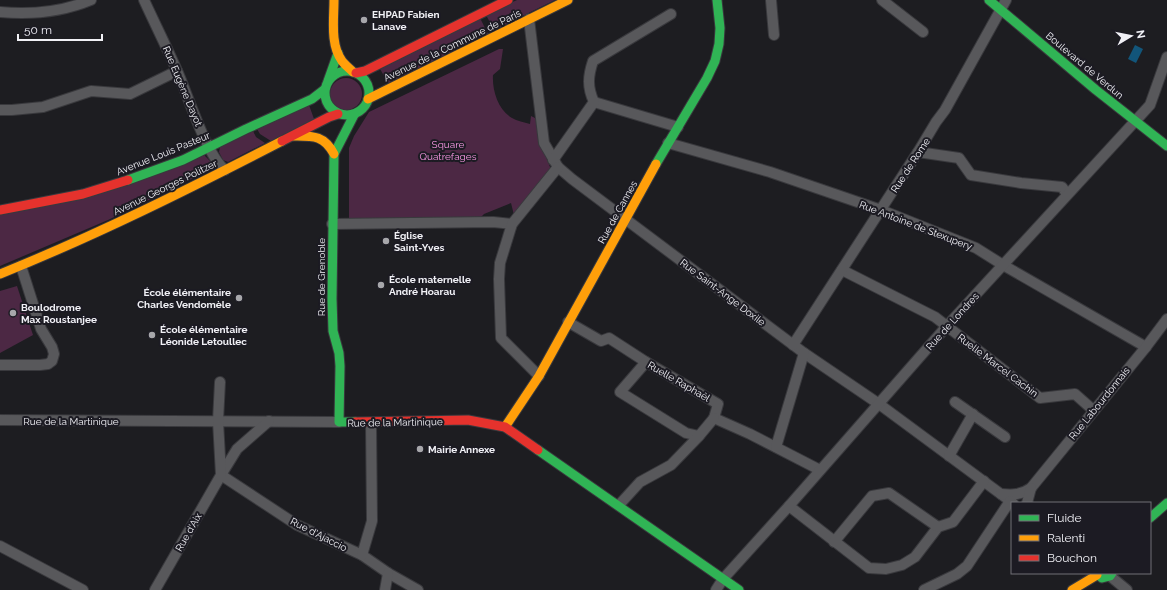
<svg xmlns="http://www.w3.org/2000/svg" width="1167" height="590" viewBox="0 0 1167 590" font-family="Raleway,sans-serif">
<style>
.green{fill:#4c2844}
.water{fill:#12557a}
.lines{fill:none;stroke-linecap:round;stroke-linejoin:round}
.street-casing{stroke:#39393d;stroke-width:12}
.fast-casing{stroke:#39393d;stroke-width:11}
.slow-casing{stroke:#39393d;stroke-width:11}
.jam-casing{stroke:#39393d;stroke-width:11}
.street{stroke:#58585b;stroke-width:10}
.fast{stroke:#30b455;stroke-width:9}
.slow{stroke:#ff9f0a;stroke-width:9}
.jam{stroke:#e5322d;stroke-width:9}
.poi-dot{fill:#a7a7ab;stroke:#1c1b23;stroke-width:1.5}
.labels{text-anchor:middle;stroke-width:4;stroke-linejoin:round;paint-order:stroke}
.poi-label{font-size:10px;font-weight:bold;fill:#f1f1f6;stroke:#1c1b23;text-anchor:start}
.street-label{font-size:10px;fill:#f1f1f6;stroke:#1c1b23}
.park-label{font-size:10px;fill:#f898e3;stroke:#1c1b23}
</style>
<rect width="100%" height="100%" fill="#1d1d21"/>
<g class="green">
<polygon points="517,0 555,0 494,30 486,15"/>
<polygon points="480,18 488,34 388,83 379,67"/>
<path d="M499 49H503L500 69 493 75C492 90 498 110 512 118 517 121 524 122 530 124L531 116 537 119 541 144 550 167 551 170 514 215 511 203 484 214 481 217 349 221V148L354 136 369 112Z"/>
<circle cx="346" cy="94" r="16"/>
<polygon points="309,105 314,119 271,141 260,134 257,129"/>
<polygon points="253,131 256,137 265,143 228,162 223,160 219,152 220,147"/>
<polygon points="204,155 211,162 208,171 108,220 0,266 0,213"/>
<polygon points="17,286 33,335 0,353 0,291"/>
</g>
<polygon class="water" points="1135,45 1143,49 1136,63 1128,59"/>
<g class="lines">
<g class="street-casing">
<g id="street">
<path d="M144 0C155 24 167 48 178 73 188 96 207 156 225 170"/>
<polyline points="771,0 774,35"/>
<polyline points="882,0 923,32"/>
<path d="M0 12C31 15 62 12 91 0"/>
<polyline points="529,19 544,143 558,167 572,179 804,353 879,404 1013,503"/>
<polyline points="594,102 678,127"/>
<polyline points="0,110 12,110 43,107 91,91 130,94 177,71"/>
<polyline points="668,143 770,172 881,210 976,248 1003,265 1146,347"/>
<polyline points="918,152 959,158 971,175 1021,183 1062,187 1067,194"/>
<path d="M553 160 594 102C587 87 588 76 593 61L671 14"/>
<polyline points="332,224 493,222 512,224"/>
<polyline points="842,270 935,317 1040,398 1075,394 1093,410"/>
<polyline points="568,322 601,341 609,338 646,362 718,404 714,418 750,434 820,470"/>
<polyline points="793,345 918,152 936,122 945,110 1006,0"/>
<polyline points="646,362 620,392 686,433 699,436"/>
<polyline points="0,365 40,365 48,364 52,361 54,354 52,347 41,329 21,266"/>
<polyline points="539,376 501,338 499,279 500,263 512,224 558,167"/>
<polyline points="955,402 1005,437"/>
<polyline points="0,420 339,422"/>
<polyline points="269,421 237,449 221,475 297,525 362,555 388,573 418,590"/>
<polyline points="776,447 804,353"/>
<polyline points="949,456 973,414"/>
<path d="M1001 494C1013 495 1021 495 1031 488L1146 347 1167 319"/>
<polyline points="1027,503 1031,488"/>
<polyline points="619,505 640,482 671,465 699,436 714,418"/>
<polyline points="789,506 869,568 886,569 902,565 915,557 938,527 953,522 984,481"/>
<polyline points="834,542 872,496 889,493 938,527"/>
<polyline points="0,546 83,590"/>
<polyline points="362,555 372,521 371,423"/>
<polyline points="1110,576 1127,590"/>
<polyline points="155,590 221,475 218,421 220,382"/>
<polyline points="385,590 388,573"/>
<polyline points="716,590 723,579 789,506 946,327 1150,105 1167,57"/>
<polyline points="924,590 957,574 967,566 1010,501"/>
</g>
</g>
<g class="fast-casing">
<g id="fast">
<polyline points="989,0 1096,90 1167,146"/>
<circle cx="347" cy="93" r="22"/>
<polyline points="328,81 338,53"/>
<polyline points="354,115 334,154 332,299 333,331 339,353 340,366 339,422 355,422"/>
<polyline points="656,164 707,78 715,61 719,44 720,28 717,0"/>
<polyline points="128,180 183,160 246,129 312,99 325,89"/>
<polyline points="538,450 739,590"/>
<polyline points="1150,518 1167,503"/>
<polyline points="1096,573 1102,578 1110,576 1112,573"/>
</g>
</g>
<g class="slow-casing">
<g id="slow">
<path d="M334 0C334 19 330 45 342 61 345 65 349 68 353 72"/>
<polyline points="368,99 568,0"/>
<path d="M294 136C313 136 324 135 334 154"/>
<path d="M0 274C97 235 189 189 282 141"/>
<polyline points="505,427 539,376 656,164"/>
<polyline points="1072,590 1097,575"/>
</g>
</g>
<g class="jam-casing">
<g id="jam">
<polyline points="356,73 365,71 508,0"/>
<polyline points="282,141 329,117 338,114"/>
<polyline points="0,210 83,194 128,180"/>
<polyline points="355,422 468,420 505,427 538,450"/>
</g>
</g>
<use href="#street" class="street"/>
<use href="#fast" class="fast"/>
<use href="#slow" class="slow"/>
<use href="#jam" class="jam"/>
</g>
<g class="poi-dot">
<circle cx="364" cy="20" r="4"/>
<circle cx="386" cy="241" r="4"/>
<circle cx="381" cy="285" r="4"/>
<circle cx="239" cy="298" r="4"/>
<circle cx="13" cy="313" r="4"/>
<circle cx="152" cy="335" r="4"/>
<circle cx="420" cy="449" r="4"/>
</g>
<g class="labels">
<g class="poi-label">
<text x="372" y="18">EHPAD Fabien<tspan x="372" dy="12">Lanave</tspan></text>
<text x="394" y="239">Église<tspan x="394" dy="12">Saint-Yves</tspan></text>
<text x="389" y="283">École maternelle<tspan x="389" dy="12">André Hoarau</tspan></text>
<text x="231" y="296" text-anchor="end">École élémentaire<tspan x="231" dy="12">Charles Vendomèle</tspan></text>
<text x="21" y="311">Boulodrome<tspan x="21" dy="12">Max Roustanjee</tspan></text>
<text x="160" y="333">École élémentaire<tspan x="160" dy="12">Léonide Letoullec</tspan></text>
<text x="428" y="453">Mairie Annexe</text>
</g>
<g class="street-label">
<text transform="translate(452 45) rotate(-26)" y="4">Avenue de la Commune de Paris</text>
<text transform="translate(1085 65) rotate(40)" y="4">Boulevard de Verdun</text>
<text transform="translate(183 86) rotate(67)" y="4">Rue Eugène Dayot</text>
<text transform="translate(163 153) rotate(-22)" y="4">Avenue Louis Pasteur</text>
<text transform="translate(910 165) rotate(-57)" y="4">Rue de Rome</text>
<text transform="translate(165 187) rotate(-26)" y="4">Avenue Georges Politzer</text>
<text transform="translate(617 212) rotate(-61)" y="4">Rue de Cannes</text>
<text transform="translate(916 225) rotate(21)" y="4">Rue Antoine de Stexupery</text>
<text transform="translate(321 277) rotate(-90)" y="4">Rue de Grenoble</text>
<text transform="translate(723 292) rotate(37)" y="4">Rue Saint-Ange Doxile</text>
<text transform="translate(952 321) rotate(-48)" y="4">Rue de Londres</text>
<text transform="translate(998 365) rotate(37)" y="4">Ruelle Marcel Cachin</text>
<text transform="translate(679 381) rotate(30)" y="4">Ruelle Raphaël</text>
<text transform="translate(1099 403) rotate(-51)" y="4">Rue Labourdonnais</text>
<text x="71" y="425">Rue de la Martinique</text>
<text transform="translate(395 422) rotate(-1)" y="4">Rue de la Martinique</text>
<text transform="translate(188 532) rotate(-60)" y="4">Rue d'Aix</text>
<text transform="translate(319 534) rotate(27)" y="4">Rue d'Ajaccio</text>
</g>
<g class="park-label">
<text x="448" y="148">Square<tspan x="448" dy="12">Quatrefages</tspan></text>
</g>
</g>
<rect x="1011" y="502" width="140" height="72" fill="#1c1b23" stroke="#717177"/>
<rect x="1019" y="515" width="20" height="6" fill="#30b455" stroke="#717177"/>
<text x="1047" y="522" font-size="12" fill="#f1f1f6">Fluide</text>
<rect x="1019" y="535" width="20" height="6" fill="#ff9f0a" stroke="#717177"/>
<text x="1047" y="542" font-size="12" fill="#f1f1f6">Ralenti</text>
<rect x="1019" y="555" width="20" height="6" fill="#e5322d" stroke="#717177"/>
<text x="1047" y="562" font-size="12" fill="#f1f1f6">Bouchon</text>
<g transform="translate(1131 36) rotate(80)" stroke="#1c1b23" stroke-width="3" paint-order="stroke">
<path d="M0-3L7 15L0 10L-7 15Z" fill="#f1f1f6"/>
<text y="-6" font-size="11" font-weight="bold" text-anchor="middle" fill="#f1f1f6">N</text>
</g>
<path d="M18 34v6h84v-6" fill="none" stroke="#f1f1f6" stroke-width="2"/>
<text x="24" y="34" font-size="12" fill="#f1f1f6" stroke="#1c1b23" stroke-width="3" paint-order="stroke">50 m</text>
</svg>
